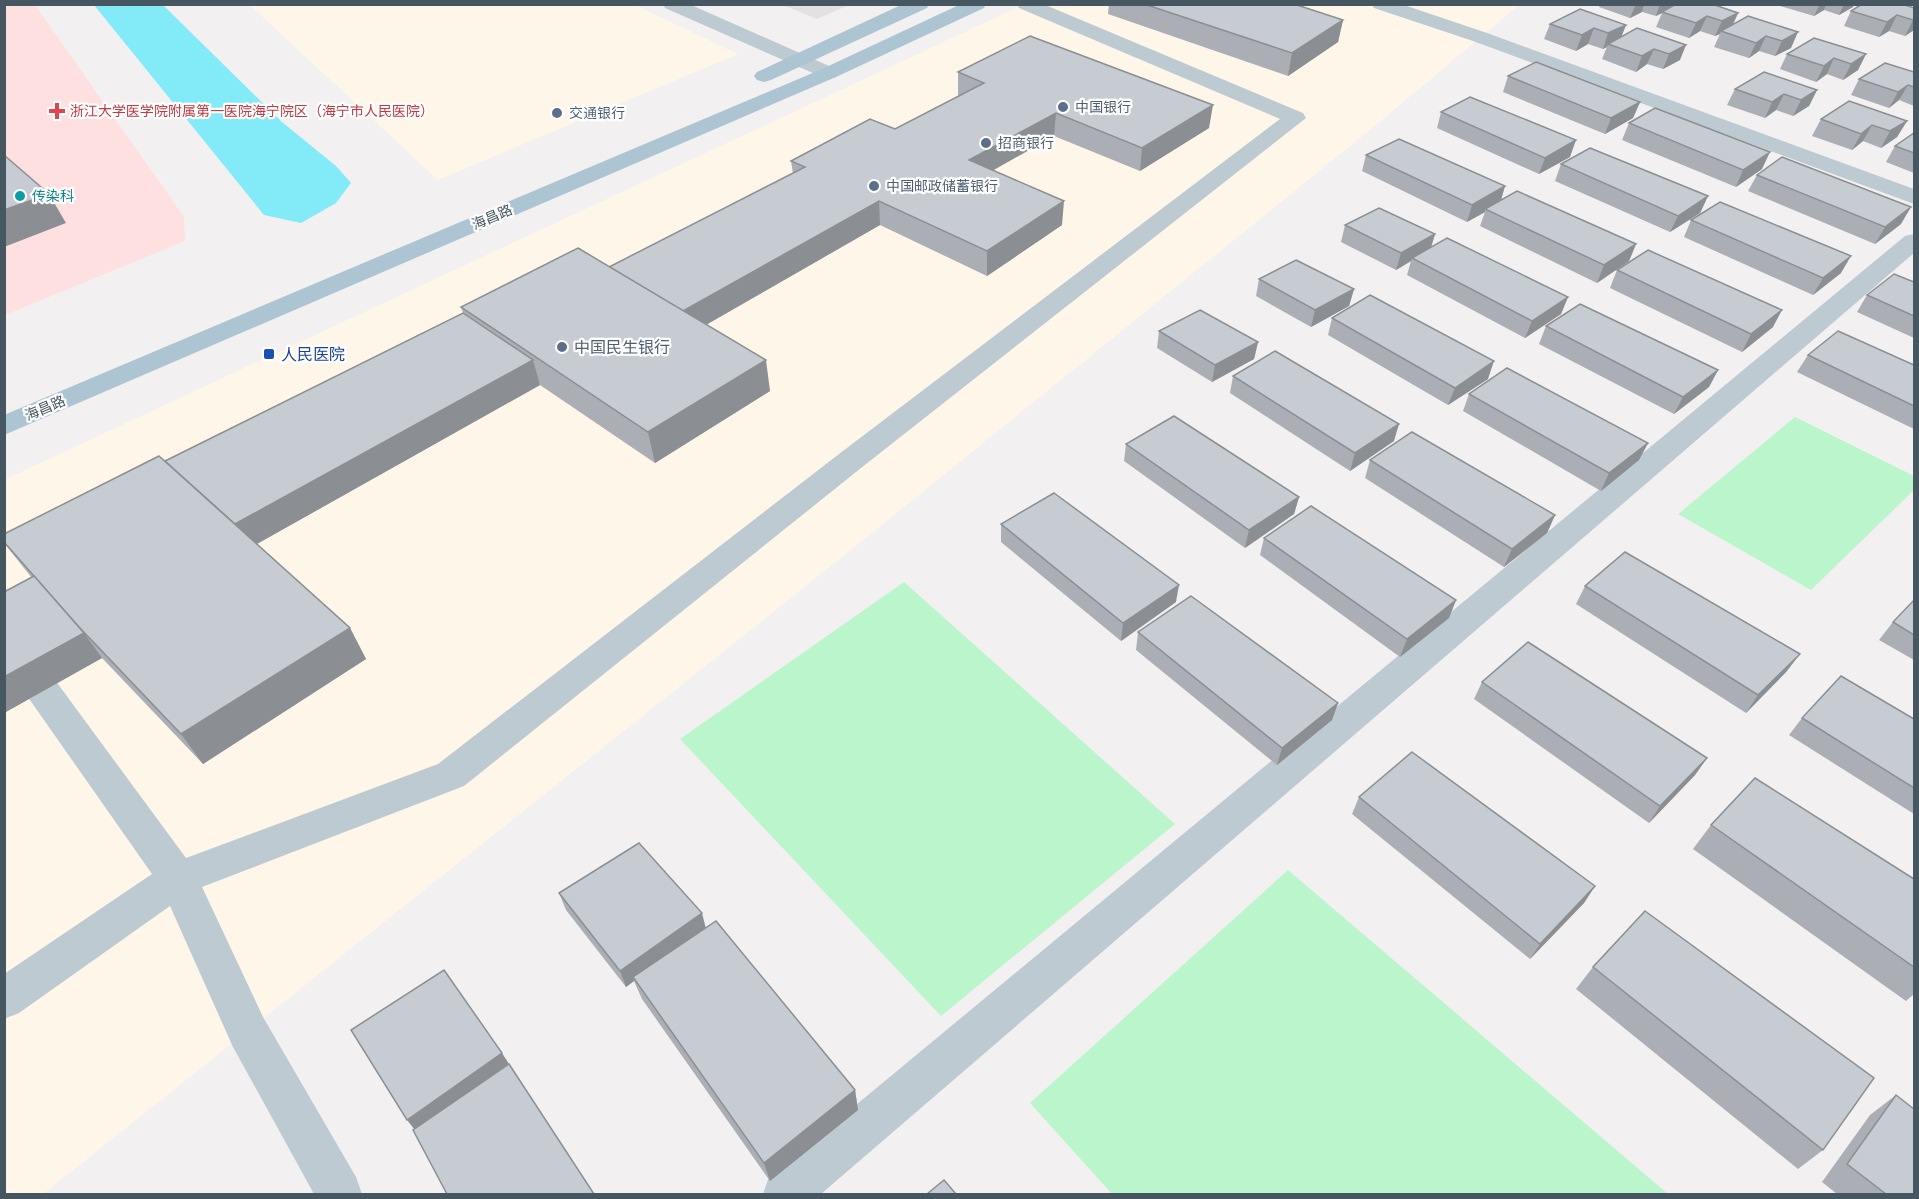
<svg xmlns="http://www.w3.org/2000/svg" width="1919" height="1199" viewBox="0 0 1919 1199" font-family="Ubuntu,'Noto Sans SC',sans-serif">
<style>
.commercial{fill:#fef6e9}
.education{fill:#e4e1e3}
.medical{fill:#fee0e0}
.green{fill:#bbf5cb}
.water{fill:#83eaf7}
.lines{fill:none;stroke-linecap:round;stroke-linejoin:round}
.minor{fill:#bdcad2;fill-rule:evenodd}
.major{fill:#adc4d2;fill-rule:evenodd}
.wall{fill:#abafb5}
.shaded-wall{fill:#8b8f93}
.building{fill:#c7ccd2;stroke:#8b8f93;stroke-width:1.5}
.service-dot{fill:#5c6f8a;stroke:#fff;stroke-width:2}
.health-dot{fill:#e0444e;stroke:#fff;stroke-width:2}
.culture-dot{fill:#0f9aa8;stroke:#fff;stroke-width:2}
.transit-dot{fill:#1a4fb4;stroke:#fff;stroke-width:2}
.labels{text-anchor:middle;stroke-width:4.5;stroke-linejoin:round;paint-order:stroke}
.far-service-label{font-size:14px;fill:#4e5e75;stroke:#fff;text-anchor:start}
.far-health-label{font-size:14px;fill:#be3a42;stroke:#fff;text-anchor:start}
.far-culture-label{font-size:14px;fill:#0d838f;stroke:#fff;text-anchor:start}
.far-street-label{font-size:14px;fill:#465761;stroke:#fff}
.service-label{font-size:16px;fill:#4e5e75;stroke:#fff;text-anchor:start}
.transit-label{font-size:16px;fill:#164399;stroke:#fff;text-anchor:start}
</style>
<rect width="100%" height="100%" fill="#f3f0f1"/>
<g class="commercial">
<polygon points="250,5 635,5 738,54 438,180"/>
<polygon points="1023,5 1519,5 1365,134 852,549 43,1194 5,1194 4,480"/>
</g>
<polygon class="education" points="783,5 849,5 817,19"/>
<polygon class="medical" points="5,5 35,5 184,217 185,241 5,315"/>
<g class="green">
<polygon points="1795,417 1914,476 1914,490 1811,590 1678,514"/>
<polygon points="904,582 1175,824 941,1016 680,739"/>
<polygon points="1288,870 1668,1194 1112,1194 1030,1103"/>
</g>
<polygon class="water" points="94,5 163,5 282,122 336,166 351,183 336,203 301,223 264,215"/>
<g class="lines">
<g class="minor">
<polygon points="663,4 689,4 836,69 839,73 836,77 829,79 822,77 665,8"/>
<polygon points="1017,4 1043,4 1303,113 1306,118 861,468 464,786 202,887 263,1017 356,1177 362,1194 314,1194 233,1047 170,906 19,1013 4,1019 4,974 152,874 4,663 4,623 16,627 186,858 438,764 839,454 1280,119 1019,8"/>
<polygon points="1372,4 1401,4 1487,33 1914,189 1914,204 1473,41 1374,8"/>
<polygon points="1914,234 1914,253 821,1194 763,1194 769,1177 1905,236"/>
</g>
<g class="major">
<polygon points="903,4 929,4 927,8 771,80 764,82 757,80 754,76 757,72"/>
<polygon points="961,4 986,4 984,8 836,77 4,435 4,415 822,69"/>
</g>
</g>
<g class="wall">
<polygon points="1109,4 1294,4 1343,20 1338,42 1288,76 1108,14"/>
<polygon points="1600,4 1673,4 1673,7 1738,13 1733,25 1748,16 1791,48 1775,56 1759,51 1749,58 1714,47 1720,34 1715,36 1700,31 1689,38 1656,27 1662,13 1656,16 1642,12 1630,18 1599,7"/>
<polygon points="1781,4 1854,4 1853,7 1839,15 1824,10 1814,16 1780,6"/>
<polygon points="1914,8 1914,30 1905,36 1889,31 1879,37 1844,26 1851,11"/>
<polygon points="1550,24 1626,25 1621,37 1637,28 1680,60 1663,69 1647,64 1636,72 1602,59 1607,47 1603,49 1588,44 1576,51 1544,39"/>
<polygon points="1787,54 1866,54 1858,70 1843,80 1827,74 1816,82 1780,69"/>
<polygon points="958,72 1209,128 1140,171 1054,136 992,170 1062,225 987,276 880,225 706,325 770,391 655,463 540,385 257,544 350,628 366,659 203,764 102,658 4,713 32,578 4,543 4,534 165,461 463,313 461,307 609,267 793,174 791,161 895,129 960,96 958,95"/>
<polygon points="1914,72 1914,106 1899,100 1889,108 1851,95 1859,79"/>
<polygon points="1508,76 1640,102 1633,118 1605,134 1503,92"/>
<polygon points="1735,89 1817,90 1809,106 1793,116 1776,110 1765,118 1727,105"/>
<polygon points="1441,112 1570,157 1539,174 1437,128"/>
<polygon points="1821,119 1907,121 1897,137 1881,148 1863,141 1852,150 1812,136"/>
<polygon points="1629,123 1762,169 1736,187 1622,140"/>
<polygon points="1914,133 1914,173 1886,162 1895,146"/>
<polygon points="1366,155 1505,186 1501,200 1636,244 1629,261 1597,283 1480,226 1485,212 1467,222 1362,171"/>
<polygon points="1561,164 1708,196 1700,213 1670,232 1555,181"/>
<polygon points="1757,175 1901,224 1875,244 1748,191"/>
<polygon points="1691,220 1841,273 1813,295 1684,237"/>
<polygon points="1345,225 1435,234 1431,248 1568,297 1561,314 1525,338 1407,275 1411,261 1396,270 1341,242"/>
<polygon points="1617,270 1773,327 1742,352 1610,288"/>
<polygon points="1259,279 1354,289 1349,306 1311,327 1256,296"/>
<polygon points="1914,282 1914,338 1857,312 1867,295"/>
<polygon points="1332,318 1488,379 1448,405 1328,335"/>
<polygon points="1546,326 1718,370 1709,387 1674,414 1539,344"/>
<polygon points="1159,331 1258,342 1254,359 1212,382 1157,348"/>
<polygon points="1808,355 1914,365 1914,429 1797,372"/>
<polygon points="1233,376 1394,441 1350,471 1230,393"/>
<polygon points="1469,394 1648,443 1639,460 1601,491 1463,411"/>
<polygon points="1126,444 1299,497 1294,514 1245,548 1124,461"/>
<polygon points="1370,460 1555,515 1547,533 1504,567 1365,478"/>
<polygon points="1001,524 1176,602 1121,641 1001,542"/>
<polygon points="1264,538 1456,600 1449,618 1400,657 1260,555"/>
<polygon points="1585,586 1787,671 1746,713 1576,604"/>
<polygon points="1914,600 1914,660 1879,640 1893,622"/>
<polygon points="1138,632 1338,703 1332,720 1277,765 1136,650"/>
<polygon points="1482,682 1707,758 1695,775 1649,823 1474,699"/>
<polygon points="1802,718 1914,719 1914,814 1789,735"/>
<polygon points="1359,797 1595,886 1584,903 1530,959 1352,814"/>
<polygon points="1711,825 1914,879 1914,994 1906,1001 1693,849"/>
<polygon points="559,893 706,927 855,1090 858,1110 770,1181 642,999 634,981 626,987 566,910"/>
<polygon points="1593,967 1823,1150 1798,1169 1576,989"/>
<polygon points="1896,1095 1914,1194 1837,1194 1822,1182 1870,1115"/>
</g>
<g class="shaded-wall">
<polygon points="1636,4 1644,4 1642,12 1630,18"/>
<polygon points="1660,4 1673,4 1672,8 1662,12 1662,13 1656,16"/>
<polygon points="1820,4 1826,4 1824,10 1814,16"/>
<polygon points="1844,4 1854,4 1853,7 1839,15"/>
<polygon points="1738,13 1731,28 1721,31 1720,34 1715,36 1722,21"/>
<polygon points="1897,15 1889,31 1879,37 1887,22"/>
<polygon points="1707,16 1700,31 1689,38 1696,23"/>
<polygon points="1914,19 1914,30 1905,36 1913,20"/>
<polygon points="1343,20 1338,42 1288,76 1292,53"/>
<polygon points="1626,25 1620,40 1608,44 1607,47 1603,49 1608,33"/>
<polygon points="1594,28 1588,44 1576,51 1582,35"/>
<polygon points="1798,32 1791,48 1775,56 1782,41"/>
<polygon points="1766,36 1759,51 1749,58 1756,43"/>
<polygon points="1686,45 1680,60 1663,69 1669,54"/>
<polygon points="1654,49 1647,64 1636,72 1642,56"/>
<polygon points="1866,54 1858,70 1843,80 1851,64"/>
<polygon points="1834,58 1827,74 1816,82 1824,66"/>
<polygon points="1908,85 1899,100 1889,108 1898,92"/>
<polygon points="1817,90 1809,106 1793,116 1801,100"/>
<polygon points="1784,94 1776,110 1765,118 1772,102"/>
<polygon points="1640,102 1633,118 1605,134 1611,118"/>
<polygon points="1213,105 1209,128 1140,171 1142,148"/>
<polygon points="1056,113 1054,136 969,184 969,160"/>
<polygon points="1907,121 1897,137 1881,148 1890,131"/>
<polygon points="1872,125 1863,141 1852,150 1861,134"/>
<polygon points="1576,140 1570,157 1539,174 1545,158"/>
<polygon points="1770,152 1762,169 1736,187 1743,170"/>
<polygon points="1505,186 1500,203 1485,209 1485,212 1467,222 1472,205"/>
<polygon points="49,194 66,223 4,247 4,210"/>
<polygon points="1708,196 1700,213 1670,232 1678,216"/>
<polygon points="879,201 880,225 683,338 678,313"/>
<polygon points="1064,201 1062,225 987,276 987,251"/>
<polygon points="1911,207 1901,224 1875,244 1885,227"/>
<polygon points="1435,234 1430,250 1412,258 1411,261 1396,270 1401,253"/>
<polygon points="1636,244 1629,261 1597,283 1604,265"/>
<polygon points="1851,256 1841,273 1813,295 1823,278"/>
<polygon points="1354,289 1349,306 1311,327 1315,310"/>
<polygon points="1568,297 1561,314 1525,338 1532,321"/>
<polygon points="1782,310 1773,327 1742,352 1751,334"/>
<polygon points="1258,342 1254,359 1212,382 1215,365"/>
<polygon points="533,360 540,385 246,550 232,525"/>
<polygon points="766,360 770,391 655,463 648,432"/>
<polygon points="1494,361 1488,379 1448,405 1455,388"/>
<polygon points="1718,370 1709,387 1674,414 1683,397"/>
<polygon points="1399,424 1394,441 1350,471 1355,453"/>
<polygon points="1648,443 1639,460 1601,491 1609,473"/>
<polygon points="1299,497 1294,514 1245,548 1249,530"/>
<polygon points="1555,515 1547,533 1504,567 1512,549"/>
<polygon points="1179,585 1176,602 1121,641 1123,623"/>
<polygon points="1456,600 1449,618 1400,657 1407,639"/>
<polygon points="350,628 366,659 203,764 181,734"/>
<polygon points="84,633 102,658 4,713 4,677"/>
<polygon points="1800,654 1787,671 1746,713 1758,695"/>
<polygon points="1338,703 1332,720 1277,765 1282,748"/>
<polygon points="1707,758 1695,775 1649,823 1660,806"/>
<polygon points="1595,886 1584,903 1530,959 1540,944"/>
<polygon points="702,913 706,929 633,977 634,981 626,987 620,971"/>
<polygon points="502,1053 511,1067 418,1134 407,1120"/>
<polygon points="855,1090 858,1110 770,1181 764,1163"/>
</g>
<g class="building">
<polygon points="1144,4 1294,4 1343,20 1292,53"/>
<polygon points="1676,4 1712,4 1738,13 1722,21 1707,16 1696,23 1662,12"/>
<polygon points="1862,4 1902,4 1914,8 1914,19 1913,20 1897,15 1887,22 1851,11"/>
<polygon points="1580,9 1626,25 1608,33 1594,28 1582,35 1550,24"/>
<polygon points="1748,16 1798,32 1782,41 1766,36 1756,43 1721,31"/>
<polygon points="1637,28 1686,45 1669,54 1654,49 1642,56 1608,44"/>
<polygon points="1030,36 1213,105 1142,148 1056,113 969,160 1064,201 987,251 879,201 683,311 609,267 805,167 791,161 870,119 895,129 984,83 958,72"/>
<polygon points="1814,38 1866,54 1851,64 1834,58 1824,66 1787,54"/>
<polygon points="1536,62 1640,102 1611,118 1508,76"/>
<polygon points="1885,63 1914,72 1914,87 1908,85 1898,92 1859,79"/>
<polygon points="1764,72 1817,90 1801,100 1784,94 1772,102 1735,89"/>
<polygon points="1470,97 1576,140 1545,158 1441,112"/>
<polygon points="1849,101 1907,121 1890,131 1872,125 1861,134 1821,119"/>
<polygon points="1655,108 1770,152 1743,170 1629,123"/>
<polygon points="1914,133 1914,153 1895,146"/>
<polygon points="1399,139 1505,186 1472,205 1366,155"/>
<polygon points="1590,148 1708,196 1678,216 1561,164"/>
<polygon points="4,155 49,194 4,210"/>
<polygon points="1782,157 1911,207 1885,227 1757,175"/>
<polygon points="1517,191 1636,244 1604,265 1485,209"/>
<polygon points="1720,202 1851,256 1823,278 1691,220"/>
<polygon points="1379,208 1435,234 1401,253 1345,225"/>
<polygon points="1447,238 1568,297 1532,321 1412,258"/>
<polygon points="578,248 766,360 648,432 461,307"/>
<polygon points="1648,250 1782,310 1751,334 1617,270"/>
<polygon points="1296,260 1354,289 1315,310 1259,279"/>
<polygon points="1894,274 1914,282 1914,316 1867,295"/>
<polygon points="1370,295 1494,361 1455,388 1332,318"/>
<polygon points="1580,304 1718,370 1683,397 1546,326"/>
<polygon points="1200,310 1258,342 1215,365 1159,331"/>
<polygon points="463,313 533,360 235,524 165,461"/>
<polygon points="1838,331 1914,365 1914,406 1808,355"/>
<polygon points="1275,351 1399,424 1355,453 1233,376"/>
<polygon points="1507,368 1648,443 1609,473 1469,394"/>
<polygon points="1174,416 1299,497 1249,530 1126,444"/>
<polygon points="1412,432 1555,515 1512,549 1370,460"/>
<polygon points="159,456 350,628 181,734 79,627 4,542 4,534"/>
<polygon points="1054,493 1179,585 1123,623 1001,524"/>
<polygon points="1311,506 1456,600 1407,639 1264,538"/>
<polygon points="1625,552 1800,654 1758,695 1585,586"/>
<polygon points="34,576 84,633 4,677 4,592"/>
<polygon points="1191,596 1338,703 1282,748 1138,632"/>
<polygon points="1914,600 1914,635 1893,622"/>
<polygon points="1528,642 1707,758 1660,806 1482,682"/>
<polygon points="1841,676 1914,719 1914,788 1802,718"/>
<polygon points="1412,752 1595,886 1540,944 1359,797"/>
<polygon points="1755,778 1914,879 1914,967 1711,825"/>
<polygon points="639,843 702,913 620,971 559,893"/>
<polygon points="1645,911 1874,1078 1823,1150 1593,967"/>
<polygon points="716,921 855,1090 764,1163 633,977"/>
<polygon points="444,970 502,1053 407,1120 351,1030"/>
<polygon points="509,1064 594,1194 447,1194 413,1130"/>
<polygon points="1896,1095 1914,1109 1914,1194 1886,1194 1847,1164"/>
<polygon points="944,1180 956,1194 927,1194"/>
</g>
<g class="service-dot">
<circle cx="1063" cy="107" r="6"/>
<circle cx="557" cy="113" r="6"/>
<circle cx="986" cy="143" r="6"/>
<circle cx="874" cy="186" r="6"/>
<circle cx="562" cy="347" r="6"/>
</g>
<path class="health-dot" d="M54 102h6v6h6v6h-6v6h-6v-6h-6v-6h6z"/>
<circle class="culture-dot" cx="20" cy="196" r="6"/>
<rect class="transit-dot" x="263" y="348" width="12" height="12" rx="3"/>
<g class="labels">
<g class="far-service-label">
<text x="1075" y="112">中国银行</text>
<text x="569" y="118">交通银行</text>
<text x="998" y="148">招商银行</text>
<text x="886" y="191">中国邮政储蓄银行</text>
</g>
<g class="far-health-label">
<text x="70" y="116">浙江大学医学院附属第一医院海宁院区（海宁市人民医院）</text>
</g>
<g class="far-culture-label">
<text x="32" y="201">传染科</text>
</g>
<g class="far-street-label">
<text transform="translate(492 217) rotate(-23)" y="5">海昌路</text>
<text transform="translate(45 408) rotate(-23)" y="5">海昌路</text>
</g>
<g class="service-label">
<text x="574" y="353">中国民生银行</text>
</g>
<g class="transit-label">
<text x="281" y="360">人民医院</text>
</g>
</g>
<rect width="1919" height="1199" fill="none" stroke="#465761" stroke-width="12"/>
</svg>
